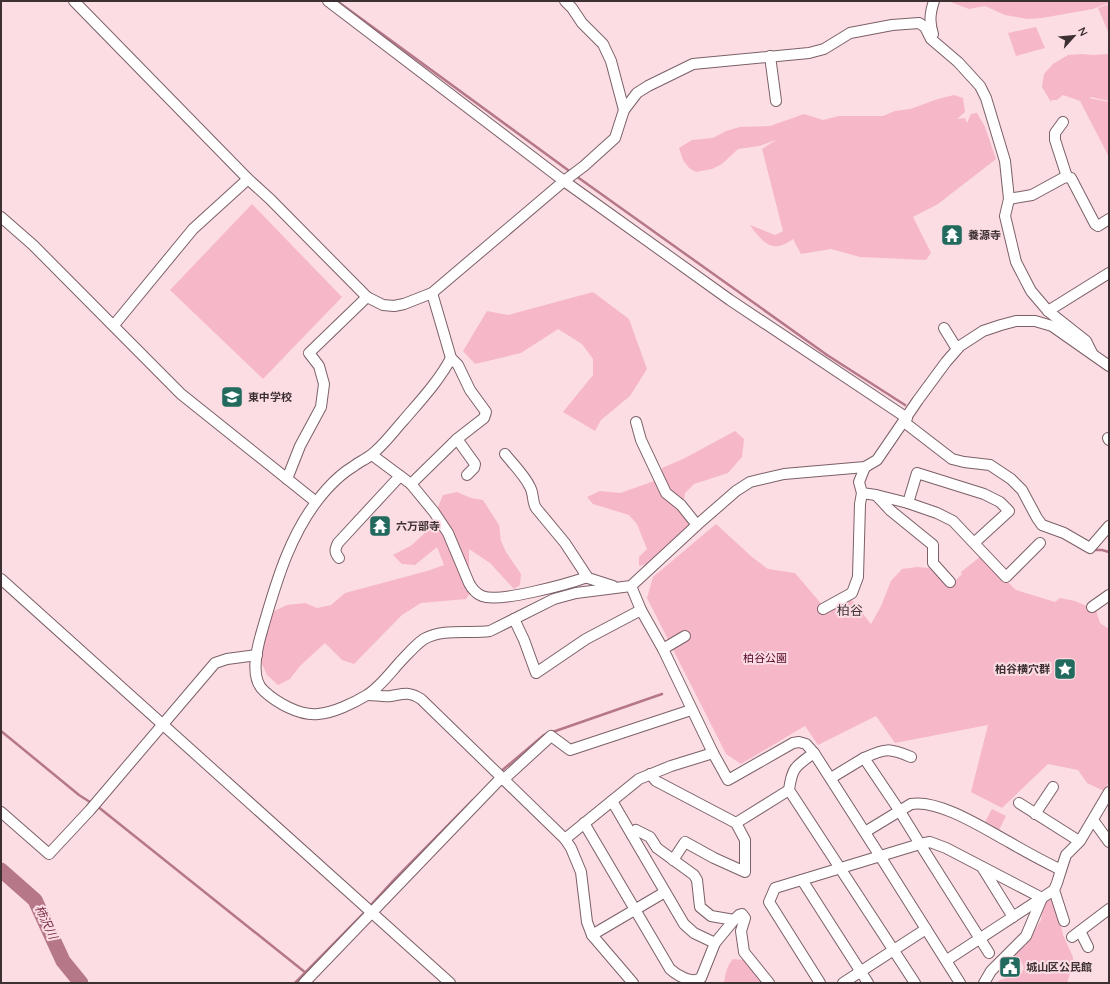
<svg xmlns="http://www.w3.org/2000/svg" width="1110" height="984" viewBox="0 0 1110 984" font-family="Quicksand,'Noto Sans JP',sans-serif">
<style>
.green{fill:#f6b8c9}
.lines{fill:none;stroke-linecap:round;stroke-linejoin:round}
.stream{stroke:#b67889;stroke-width:2.5}
.river{stroke:#b67889;stroke-width:15}
.minor-casing{stroke:#7b6067;stroke-width:12}
.minor{stroke:#fff;stroke-width:10}
.labels{text-anchor:middle;stroke-width:4;stroke-linejoin:round;paint-order:stroke}
.poi-label{font-size:11px;font-weight:bold;fill:#3c3033;stroke:#fcdde4;text-anchor:start}
.park-label{font-size:11px;fill:#540528;stroke:#fcdde4}
.water-label{font-size:12px;font-style:italic;fill:#762945;stroke:#fcdde4}
.quarter-label{font-size:13px;fill:#3c3033;stroke:#fcdde4}
</style>
<rect width="100%" height="100%" fill="#fcdde4"/>
<g class="green">
<polygon points="948,1 1109,1 1109,3 1093,9 1042,18 1028,19 1005,15 985,6 969,9"/>
<polygon points="1109,4 1109,34 1098,8"/>
<polygon points="1036,27 1045,48 1016,56 1008,33"/>
<polygon points="1082,54 1093,55 1109,54 1109,101 1091,97 1089,98 1109,102 1109,157 1080,101 1063,95 1057,100 1052,100 1051,102 1042,87 1044,74 1053,64 1068,55"/>
<path d="M954 95 963 98 965 112 957 119 965 118 967 123 971 114 977 113 985 127 996 159 938 204 913 217 931 253 926 260 860 257 831 249 801 254 793 239C790 241 786 244 782 245 768 251 757 235 750 225L775 235 783 231 762 149 776 140 759 146 738 149 722 164 712 169 696 172 689 168 683 160 679 148 692 140 713 138 726 131 740 127 770 126 804 114 823 120 839 116H883L895 111 910 109 938 99Z"/>
<polygon points="252,204 342,297 263,379 170,290"/>
<polygon points="593,292 629,319 647,369 630,396 601,420 595,431 563,412 593,375 593,359 582,344 558,329 521,353 475,364 463,351 487,311 508,315"/>
<polygon points="735,431 744,439 742,457 728,473 694,484 685,493 683,508 695,522 651,563 639,566 639,557 647,549 637,524 629,515 593,504 587,497 600,491 620,493 660,479 662,468 683,459"/>
<polygon points="457,492 471,498 483,500 499,525 501,541 506,552 521,574 520,585 514,589 490,563 469,549 469,565 472,590 466,599 421,603 402,615 354,664 342,660 325,643 300,666 290,679 278,685 267,675 260,660 266,628 272,612 287,605 305,603 317,608 331,605 345,593 427,571 444,565 437,547 415,565 402,564 393,555 412,545 429,529 443,495"/>
<polygon points="716,524 752,557 768,569 795,573 824,607 852,600 871,624 881,606 891,581 902,569 917,567 929,568 950,586 962,574 961,572 981,556 1016,590 1055,602 1060,598 1075,601 1096,610 1100,623 1109,629 1109,782 1104,791 1087,783 1078,770 1048,764 1002,808 971,792 988,725 895,743 876,716 818,745 805,726 741,764 726,754 647,598 653,577"/>
<polygon points="992,809 1006,816 999,830 985,822"/>
<polygon points="1045,899 1053,899 1060,921 1063,935 1073,957 1073,965 1067,983 996,983 1000,980 1021,974 1024,968 1021,961 1012,956 1026,945 1041,920 1043,904"/>
<path d="M733 959 744 960 765 983H724C725 975 727 965 733 959Z"/>
</g>
<g class="lines">
<g class="stream">
<polyline points="337,1 572,173"/>
<polyline points="576,176 827,355 905,405"/>
<polyline points="1092,550 1102,550 1109,552"/>
<polyline points="1,731 79,795 93,804"/>
<polyline points="500,772 544,735 662,694"/>
<polyline points="97,806 306,973"/>
<polyline points="369,907 392,882 473,800"/>
<polyline points="295,983 366,911"/>
</g>
<polyline class="river" points="1,870 35,900 63,961 81,983"/>
<g class="minor-casing">
<g id="minor">
<polyline points="74,1 248,179 270,199 367,297 383,305 394,306 404,304 432,293 564,181 584,166 615,138 624,110 637,93 648,86 693,64 809,53 824,49 850,33 892,25 919,23 925,27 931,39 958,62 980,86 986,98 1005,161 1009,199 1005,216 1016,262 1031,291 1048,311 1086,341 1092,353"/>
<polyline points="328,1 564,181 730,300 907,418"/>
<polyline points="565,1 572,8 582,23 603,44 611,61 624,110"/>
<path d="M933 34C929 22 930 13 934 1"/>
<polyline points="770,56 776,101"/>
<polyline points="1063,122 1055,133 1055,140 1067,177"/>
<polyline points="1009,199 1032,195 1065,177 1071,178 1095,224 1098,226 1109,219"/>
<polyline points="1,217 33,245 181,394 316,502"/>
<polyline points="1048,311 1109,273"/>
<polyline points="114,325 193,229 248,179"/>
<polyline points="944,328 957,349"/>
<path d="M451 358C439 381 420 401 403 421 393 432 383 446 371 455 366 459 359 462 354 466 344 472 334 481 326 490 291 529 276 582 262 631 257 648 249 678 264 691 277 703 300 716 318 714 333 713 354 703 367 695 379 688 391 672 400 662 408 654 415 645 424 639 444 628 468 634 490 631L554 599 576 593 631 586 697 525 736 491 750 482 784 474 865 467 877 460 918 400 946 362 960 346 983 331 1001 325 1016 321H1035L1052 326 1109 366"/>
<polyline points="636,422 641,440 666,493 681,505 697,525"/>
<polyline points="904,422 952,459 964,462 990,465 1011,479 1022,490 1037,518 1042,525 1064,533 1090,548 1109,526"/>
<polyline points="1108,438 1109,440"/>
<polyline points="457,439 475,464 474,468 467,475"/>
<path d="M505 454C513 464 525 476 530 487 534 494 532 502 536 508L565 543 588 578 613 586"/>
<path d="M372 455 411 484 434 512 448 533 469 583C472 589 475 593 482 596 499 603 568 584 587 577"/>
<polyline points="865,467 859,482 862,493 876,495 908,503"/>
<polyline points="287,479 300,446 321,407 324,384 319,366 309,353 367,297"/>
<polyline points="411,484 457,439 484,418 486,412 470,390 458,365 451,358 432,293"/>
<polyline points="876,495 890,510 933,545 933,563 950,582"/>
<polyline points="974,543 1009,511 1000,502 984,494 917,473 908,503 937,513 953,521 1006,577 1040,543"/>
<path d="M339 558C334 552 335 549 338 543L400 476"/>
<polyline points="1,579 450,983"/>
<polyline points="631,586 641,610 663,649 713,753 728,780 793,743 799,742 806,744 814,753 880,856 960,983"/>
<polyline points="1092,607 1109,595"/>
<polyline points="823,609 852,593 858,577 860,504 862,493"/>
<polyline points="514,619 524,640 536,673 586,639 641,610"/>
<polyline points="663,649 685,636"/>
<path d="M368 695C376 695 383 697 391 696 404 694 408 691 421 699L565 839 571 848 581 872 587 922 592 935 633 983"/>
<path d="M814 753C796 766 792 767 789 790L915 983"/>
<path d="M864 758C886 748 889 748 911 757"/>
<polyline points="650,774 656,781 736,823 745,840 745,872 714,858 685,842 673,860"/>
<polyline points="503,780 551,736 570,750 691,710"/>
<polyline points="612,801 684,924 694,933 715,943"/>
<polyline points="1019,803 1079,841"/>
<polyline points="1,812 49,854 90,810 215,663 227,659 257,655"/>
<polyline points="1035,814 1053,787"/>
<polyline points="1093,820 1109,842"/>
<path d="M584 823 670 969C678 976 692 984 701 978L715 943 734 920 739 915 742 914 745 918 741 931 744 952 769 983"/>
<polyline points="736,823 789,790"/>
<path d="M865 832 911 804C939 799 985 829 1009 842 1026 852 1043 861 1061 870"/>
<polyline points="632,835 636,830 650,837 657,848 694,875 697,880 700,907 711,916 734,920"/>
<polyline points="565,839 639,779 671,766 713,753"/>
<polyline points="982,867 1013,917"/>
<polyline points="802,880 868,983"/>
<polyline points="1054,890 1064,921"/>
<polyline points="1080,931 1088,947"/>
<polyline points="592,935 665,892"/>
<polyline points="1072,937 1109,909"/>
<polyline points="947,960 1054,890 1057,883 1061,870 1066,855 1080,841 1109,792"/>
<polyline points="304,983 501,778"/>
<polyline points="820,983 769,902 775,888 920,844 899,810 864,758 831,778"/>
<polyline points="843,983 926,929"/>
<polyline points="984,983 991,971 1026,936 1042,898 946,848 930,842 920,844 989,953"/>
</g>
</g>
<use href="#minor" class="minor"/>
</g>
<defs>
<g id="temple-square" transform="scale(1.15)"><rect x="-9" y="-9" width="18" height="18" rx="4" fill="#22695e" stroke="#fcdde4"/><path d="M0-6L5-2H3V0L6.5 2.5H4V6H1.5V3h-3V6H-4V2.5H-6.5L-3 0V-2H-5Z" fill="#fff"/></g>
<g id="school-square" transform="scale(1.15)"><rect x="-9" y="-9" width="18" height="18" rx="4" fill="#22695e" stroke="#fcdde4"/><path d="M0-5L7-2L0 1L-7-2ZM-4 1L0 2.5L4 1V4Q0 6-4 4Z" fill="#fff"/></g>
<g id="sight-square" transform="scale(1.15)"><rect x="-9" y="-9" width="18" height="18" rx="4" fill="#22695e" stroke="#fcdde4"/><path d="M0-6L1.8-2.2L6-1.7L2.9 1.2L3.7 5.4L0 3.3L-3.7 5.4L-2.9 1.2L-6-1.7L-1.8-2.2Z" fill="#fff"/></g>
<g id="civic-square" transform="scale(1.15)"><rect x="-9" y="-9" width="18" height="18" rx="4" fill="#22695e" stroke="#fcdde4"/><path d="M-.6-6.5H3V-4.5H.6V-3L4-1V1h2V6H-6V1h2V-1L-.6-3ZM-1.2 2.5V6h2.4V2.5Z" fill="#fff"/></g>
</defs>
<g fill-rule="evenodd">
<use href="#temple-square" x="952" y="235"/>
<use href="#school-square" x="232" y="397"/>
<use href="#temple-square" x="380" y="526"/>
<use href="#sight-square" x="1065" y="669"/>
<use href="#civic-square" x="1010" y="967"/>
</g>
<g class="labels">
<g class="poi-label">
<text x="968" y="239">養源寺</text>
<text x="248" y="401">東中学校</text>
<text x="396" y="530">六万部寺</text>
<text x="1050" y="673" text-anchor="end">柏谷横穴群</text>
<text x="1026" y="971">城山区公民館</text>
</g>
<g class="park-label">
<text x="765" y="662">柏谷公園</text>
</g>
<g class="water-label">
<text transform="translate(46 922) rotate(65)" y="4">柿沢川</text>
</g>
<g class="quarter-label">
<text x="850" y="615">柏谷</text>
</g>
</g>
<rect width="1110" height="984" fill="none" stroke="#3c3033" stroke-width="4"/>
<g transform="translate(1074 36) rotate(63)" stroke="#fcdde4" stroke-width="3" paint-order="stroke">
<path d="M0-3L7 15L0 10L-7 15Z" fill="#3c3033"/>
<text y="-6" font-size="11" font-weight="bold" text-anchor="middle" fill="#3c3033">N</text>
</g>
</svg>
